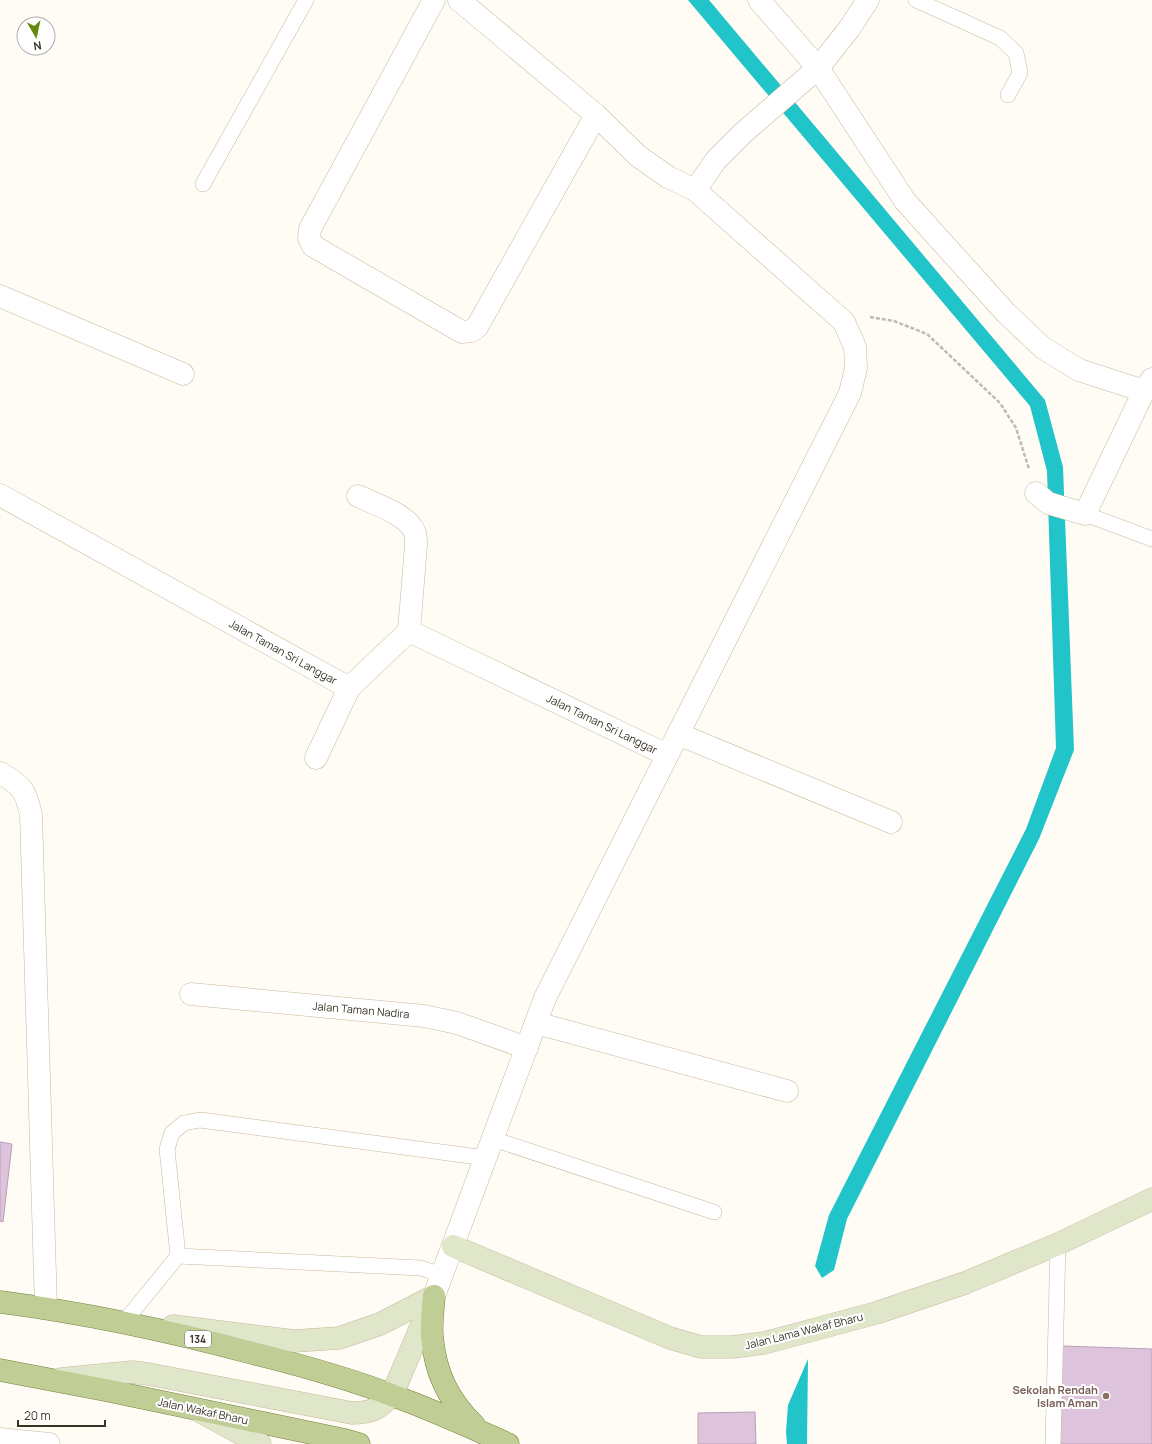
<svg xmlns="http://www.w3.org/2000/svg" width="1152" height="1444" viewBox="0 0 1152 1444" font-family="Manrope,sans-serif">
<style>
.water{fill:#21c4c9}
.building{fill:#dec3dd;stroke:#b89fb7}
.lines{fill:none;stroke-linecap:round;stroke-linejoin:round}
.lane-casing{stroke:#c8b89a;stroke-width:16}
.street-casing{stroke:#c8b89a;stroke-width:23}
.secondary-casing{stroke:#c8b89a;stroke-width:23}
.primary-casing{stroke:#76813f;stroke-width:23}
.path{stroke:#bfbab2;stroke-width:2.5;stroke-dasharray:4 2;stroke-linecap:butt}
.lane{stroke:#fff;stroke-width:15}
.street{stroke:#fff;stroke-width:22}
.secondary{stroke:#e0e6c9;stroke-width:22}
.primary{stroke:#c0cd94;stroke-width:22}
.education-dot{fill:#8d6e63;stroke:#fff;stroke-width:1.5}
.labels{text-anchor:middle;stroke-width:4;stroke-linejoin:round;paint-order:stroke}
.shield{fill:#fff;stroke:#757168;stroke-width:1}
.shield-label{font-size:10px;font-weight:bold;fill:#3a3427}
.street-label{font-size:11px;fill:#3a3427;stroke:#fff}
.education-label{font-size:11px;font-weight:bold;fill:#785e54;stroke:#fff;text-anchor:end}
</style>
<rect width="100%" height="100%" fill="#fffbf5"/>
<g class="water">
<polygon points="688,0 709,0 1045,400 1063,467 1074,750 1039,839 847,1219 834,1270 822,1278 815,1266 829,1215 1026,829 1056,748 1047,471 1030,406"/>
<polygon points="808,1359 807,1444 787,1444 786,1432 788,1405"/>
</g>
<g class="building">
<polygon points="0,1142 12,1144 3,1222 0,1221"/>
<polygon points="1062,1346 1152,1349 1152,1444 1059,1444"/>
<polygon points="755,1412 756,1444 698,1444 698,1413"/>
</g>
<g class="lines">
<g class="lane-casing">
<g id="lane">
<polyline points="916,0 1000,38 1016,53 1020,73 1008,95"/>
<polyline points="203,184 306,0"/>
<polyline points="1085,514 1152,539"/>
<polyline points="493,1139 714,1212"/>
<polyline points="178,1256 167,1149 172,1133 184,1123 200,1120 486,1158"/>
<polyline points="124,1322 178,1256 421,1268 442,1275"/>
<polyline points="1053,1444 1058,1244"/>
</g>
</g>
<g class="street-casing">
<g id="street">
<polyline points="434,0 310,229 309,238 313,246 462,332 471,331 477,327 596,115"/>
<polyline points="759,0 818,68 905,201 1006,313 1043,348 1079,370 1144,391"/>
<polyline points="695,190 716,160 743,133 818,68 849,29 868,0"/>
<polyline points="0,296 183,374"/>
<polyline points="1036,493 1048,503 1085,514 1144,391 1152,379"/>
<polyline points="0,495 349,688 409,631 667,755"/>
<path d="M358 496C374 504 408 514 415 533 416 536 416 541 416 545L409 631"/>
<polyline points="678,734 891,822"/>
<polyline points="316,758 349,688"/>
<path d="M0 773C22 785 26 791 31 815L46 1308"/>
<polyline points="191,994 424,1016 457,1023 527,1048"/>
<polyline points="536,1023 787,1091"/>
<polyline points="434,1296 545,998 850,393 856,368 855,347 844,322 695,190 668,177 638,156 596,115 459,0"/>
<polyline points="0,1439 49,1444"/>
</g>
</g>
<g class="secondary-casing">
<g id="secondary">
<polyline points="453,1246 670,1338 701,1347 733,1347 764,1343 876,1313 965,1283 1058,1244 1152,1199"/>
<polyline points="173,1326 294,1341 339,1338 380,1324 434,1296"/>
<path d="M61 1379 132 1372 148 1374 352 1413C371 1413 379 1409 392 1395L432 1301"/>
<polyline points="201,1412 260,1444"/>
</g>
</g>
<g class="primary-casing">
<g id="primary">
<path d="M434 1296C433 1309 431 1323 432 1336 435 1372 448 1400 474 1425"/>
<path d="M0 1302C85 1313 169 1331 252 1353 300 1365 348 1378 394 1396 433 1410 470 1427 508 1444"/>
<polyline points="0,1370 105,1390 345,1440 359,1444"/>
</g>
</g>
<polyline class="path" points="870,317 894,321 927,334 1000,403 1016,428 1029,469"/>
<use href="#lane" class="lane"/>
<use href="#street" class="street"/>
<use href="#secondary" class="secondary"/>
<use href="#primary" class="primary"/>
</g>
<circle class="education-dot" cx="1106" cy="1396" r="4"/>
<g class="labels">
<rect class="shield" x="185" y="1331" width="26" height="16" rx="3"/>
<g class="shield-label">
<text x="198" y="1343">134</text>
</g>
<g class="street-label">
<text transform="translate(283 652) rotate(29)" y="4">Jalan Taman Sri Langgar</text>
<text transform="translate(602 724) rotate(26)" y="4">Jalan Taman Sri Langgar</text>
<text transform="translate(361 1010) rotate(5)" y="4">Jalan Taman Nadira</text>
<text transform="translate(804 1331) rotate(-14)" y="4">Jalan Lama Wakaf Bharu</text>
<text transform="translate(203 1411) rotate(12)" y="4">Jalan Wakaf Bharu</text>
</g>
<g class="education-label">
<text x="1098" y="1394">Sekolah Rendah<tspan x="1098" dy="13">Islam Aman</tspan></text>
</g>
</g>
<g transform="translate(36 36) rotate(171)"><circle r="19" fill="#ffffff" stroke="#b0aea9"/>
<path d="M0-3L7 15L0 10L-7 15Z" fill="#65890f"/>
<text y="-6" font-size="11" font-weight="bold" text-anchor="middle" fill="#3a3427">N</text>
</g>
<path d="M18 1420v6h87v-6" fill="none" stroke="#3a3427" stroke-width="2"/>
<text x="24" y="1420" font-size="12" fill="#3a3427" stroke="#ffffff" stroke-width="3" paint-order="stroke">20 m</text>
</svg>
